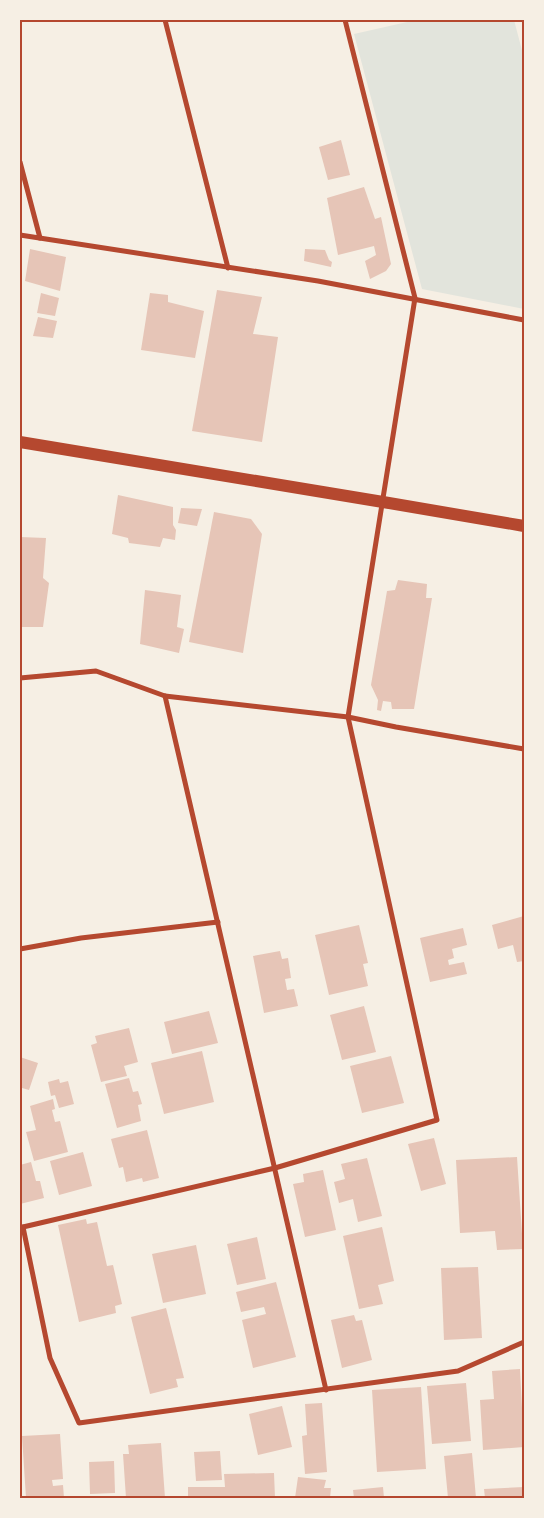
<svg xmlns="http://www.w3.org/2000/svg" width="544" height="1518" viewBox="0 0 544 1518" font-family="Helvetica,sans-serif">
<style>
.green{fill:#e2e4dc}
.building{fill:#e6c5b7}
.lines{fill:none;stroke-linecap:round;stroke-linejoin:round}
.minor{stroke:#b5482f;stroke-width:5}
.primary{stroke:#b5482f;stroke-width:12}
.neatline{fill:none;stroke:#b5482f;stroke-width:2}
</style>
<rect width="100%" height="100%" fill="#f6efe4"/>
<polygon class="green" points="416,20 514,20 524,58 524,309 422,289 354,34"/>
<g class="building">
<polygon points="341,140 350,175 328,180 319,147"/>
<polygon points="364,187 375,219 381,217 391,264 386,271 370,279 365,261 376,255 374,246 338,255 327,198"/>
<polygon points="30,249 66,257 60,291 25,281"/>
<polygon points="305,249 325,250 329,260 332,262 331,267 304,261"/>
<polygon points="217,290 262,297 253,334 278,337 262,442 192,431"/>
<polygon points="41,293 59,298 55,316 37,313"/>
<polygon points="150,293 168,295 168,302 204,311 195,358 141,350"/>
<polygon points="38,317 57,321 53,338 33,336"/>
<polygon points="118,495 173,507 173,525 176,530 175,540 163,538 160,547 129,543 128,538 112,534"/>
<polygon points="181,508 202,509 197,526 178,523"/>
<polygon points="214,512 251,519 262,534 243,653 189,642"/>
<polygon points="20,537 46,538 43,578 49,583 43,627 20,627"/>
<polygon points="398,580 427,584 426,598 432,598 414,709 392,709 391,702 383,701 381,711 377,710 378,700 371,685 387,591 395,590"/>
<polygon points="145,590 181,595 177,627 184,629 179,653 140,644"/>
<polygon points="524,916 524,961 517,962 513,945 498,949 492,925"/>
<polygon points="359,925 368,963 363,964 368,986 329,995 315,935"/>
<polygon points="463,928 467,945 452,949 454,958 448,960 449,965 464,962 467,974 430,982 420,938"/>
<polygon points="280,951 282,959 288,958 291,978 285,979 287,990 294,989 298,1006 264,1013 253,956"/>
<polygon points="364,1006 376,1052 342,1060 330,1015"/>
<polygon points="209,1011 218,1043 172,1054 164,1022"/>
<polygon points="129,1028 138,1062 124,1066 127,1076 101,1082 91,1045 97,1043 95,1036"/>
<polygon points="202,1051 214,1102 164,1114 151,1063"/>
<polygon points="391,1056 404,1103 362,1113 350,1066"/>
<polygon points="20,1057 38,1063 29,1090 22,1088 20,1093"/>
<polygon points="129,1078 133,1092 138,1091 142,1104 138,1105 141,1121 117,1128 105,1084"/>
<polygon points="59,1079 60,1083 68,1081 74,1104 59,1108 55,1095 51,1096 48,1082"/>
<polygon points="53,1099 55,1109 52,1110 55,1122 60,1121 68,1152 34,1161 26,1132 36,1130 30,1106"/>
<polygon points="147,1130 159,1178 143,1182 142,1178 126,1182 123,1167 119,1168 111,1139"/>
<polygon points="434,1138 446,1184 421,1191 408,1144"/>
<polygon points="83,1152 92,1186 59,1195 50,1161"/>
<polygon points="517,1157 523,1249 497,1250 495,1231 460,1233 456,1160"/>
<polygon points="367,1158 382,1216 358,1222 353,1199 339,1203 334,1182 345,1179 341,1164"/>
<polygon points="31,1162 36,1181 40,1181 44,1198 20,1204 20,1165"/>
<polygon points="323,1170 336,1230 305,1237 293,1184 304,1182 303,1174"/>
<polygon points="86,1219 87,1224 97,1222 107,1266 113,1265 122,1304 115,1306 116,1313 79,1322 58,1225"/>
<polygon points="382,1227 394,1281 378,1285 383,1304 359,1309 343,1236"/>
<polygon points="257,1237 266,1279 237,1285 227,1244"/>
<polygon points="196,1245 206,1294 163,1303 152,1254"/>
<polygon points="478,1267 482,1338 444,1340 441,1268"/>
<polygon points="276,1282 296,1357 253,1368 242,1320 266,1314 264,1307 241,1312 236,1292"/>
<polygon points="166,1308 184,1378 176,1379 178,1387 150,1394 131,1317"/>
<polygon points="354,1315 356,1321 362,1320 372,1360 342,1368 331,1320"/>
<polygon points="520,1369 524,1447 483,1450 480,1400 494,1399 492,1371"/>
<polygon points="466,1383 471,1441 432,1444 427,1386"/>
<polygon points="421,1387 426,1469 377,1472 372,1390"/>
<polygon points="322,1403 327,1472 305,1474 302,1436 307,1435 305,1404"/>
<polygon points="282,1406 292,1447 258,1455 249,1414"/>
<polygon points="60,1434 63,1479 52,1480 53,1486 63,1485 64,1498 26,1498 22,1436"/>
<polygon points="161,1443 165,1498 126,1498 123,1454 129,1454 128,1445"/>
<polygon points="220,1451 222,1480 196,1481 194,1452"/>
<polygon points="472,1453 476,1498 448,1498 444,1456"/>
<polygon points="114,1461 115,1493 90,1494 89,1462"/>
<polygon points="274,1473 275,1498 188,1498 188,1487 225,1487 224,1474"/>
<polygon points="298,1477 326,1480 324,1488 331,1488 330,1498 295,1498"/>
<polygon points="383,1487 384,1498 354,1498 353,1490"/>
<polygon points="524,1487 524,1498 485,1498 484,1489"/>
</g>
<g class="lines">
<g class="minor">
<polyline points="165,20 228,268"/>
<polyline points="20,162 40,238"/>
<polyline points="20,235 318,281 524,320"/>
<polyline points="20,678 96,671 165,696 348,717 396,727 524,749"/>
<polyline points="165,696 326,1390"/>
<polyline points="20,949 81,938 218,922"/>
<polyline points="23,1227 275,1168 437,1120 348,717 415,298 345,20"/>
<polyline points="20,1228 23,1227 50,1358 79,1423 458,1371 524,1342"/>
</g>
<polyline class="primary" points="20,442 383,502 524,526"/>
</g>
<rect width="544" height="1518" fill="none" stroke="#f6efe4" stroke-width="42"/>
<rect x="21" y="21" width="502" height="1476" class="neatline"/>
</svg>
